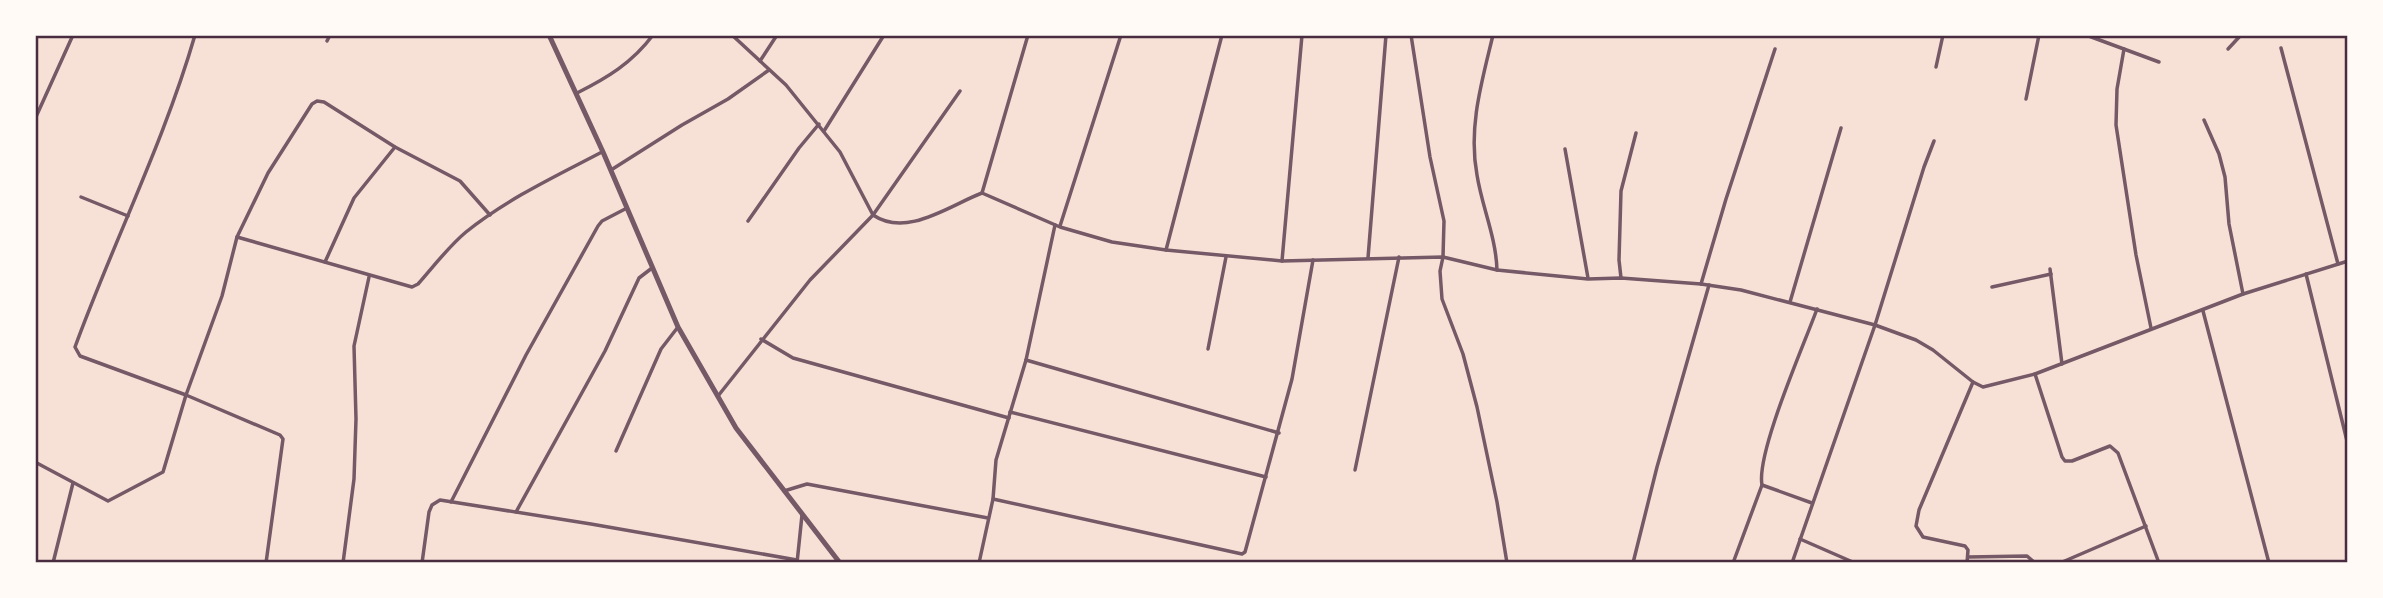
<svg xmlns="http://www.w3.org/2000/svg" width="2383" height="598" viewBox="0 0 2383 598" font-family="'Work Sans',sans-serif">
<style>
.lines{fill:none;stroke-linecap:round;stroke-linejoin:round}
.minor{stroke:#755966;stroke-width:3.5}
.tertiary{stroke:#755966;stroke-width:5}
.neatline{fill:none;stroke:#4a2c40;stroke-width:2.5}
</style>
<rect width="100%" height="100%" fill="#f7e1d7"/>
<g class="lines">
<g class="minor">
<path d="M195 35C164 142 113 243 75 347L80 356 186 395 280 435 283 439 266 563"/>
<path d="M732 35 786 85 840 152 873 215C907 238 950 205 982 193L1060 227 1112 242 1166 250 1282 261 1443 257 1497 270 1588 279 1621 278 1701 284 1741 290 1875 325 1916 340 1933 350 1973 382 1983 387 2035 374 2243 294 2348 261"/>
<polyline points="1411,35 1430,157 1444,221 1443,257 1440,271 1442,299 1463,354 1477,407 1497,502 1507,563"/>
<path d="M1493 35C1482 81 1468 127 1477 175 1482 207 1496 237 1497 270"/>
<polyline points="2086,35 2159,62"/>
<polyline points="327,41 330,35"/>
<polyline points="2281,48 2338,264"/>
<polyline points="2124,49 2117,89 2116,125 2136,255 2151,328"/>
<polyline points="2228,49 2241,35"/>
<polyline points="760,61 777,35"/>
<polyline points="1936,67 1943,35"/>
<path d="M577 93C607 78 632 63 653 35"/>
<polyline points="2026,99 2039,35"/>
<polyline points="35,119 73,35"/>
<polyline points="2204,120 2219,154 2225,177 2229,224 2243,294"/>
<polyline points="824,131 884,35"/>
<polyline points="1565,149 1588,278"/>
<polyline points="611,170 682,125 728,99 769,70"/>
<polyline points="982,193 1028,35"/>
<polyline points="81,197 128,216"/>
<polyline points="748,221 799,148 819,124"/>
<polyline points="1060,226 1121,35"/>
<path d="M237 237 412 287 418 284C434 266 448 247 466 232 507 199 556 176 602 152"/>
<polyline points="1166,250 1222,35"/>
<polyline points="1368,258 1386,35"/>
<polyline points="1282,261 1302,35"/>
<polyline points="325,262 354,198 395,147"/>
<polyline points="2050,269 2062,364"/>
<polyline points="2306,274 2348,445"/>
<polyline points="1621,278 1619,260 1621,191 1636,133"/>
<polyline points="1701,284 1726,199 1775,49"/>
<polyline points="1992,287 2051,274"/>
<polyline points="1790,302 1841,128"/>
<polyline points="2203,311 2269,563"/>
<polyline points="761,339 793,358 1009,418"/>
<polyline points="1208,349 1226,257"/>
<polyline points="1026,360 1279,433"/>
<polyline points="2035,374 2062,457 2065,461 2072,461 2110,446 2118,453 2159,563"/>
<polyline points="718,396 810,280 873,215 960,91"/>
<polyline points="1010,412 1266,477"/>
<polyline points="616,451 661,349 678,327"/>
<polyline points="35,462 108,501 163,472 186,395 222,296 237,237 268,173 312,104 317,101 324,102 395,147 460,181 490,215"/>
<polyline points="1355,470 1399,257"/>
<polyline points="784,491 807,484 988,518"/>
<polyline points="993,499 1242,554 1245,552 1292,379 1313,260"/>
<polyline points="451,502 526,355 598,226 602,221 627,208"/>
<path d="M1812 503 1762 485C1756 453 1804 345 1817 309"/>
<polyline points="516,512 605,351 639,278 652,268"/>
<polyline points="1800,539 1855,563"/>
<polyline points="1968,557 2027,556 2035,563"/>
<polyline points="53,563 73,483"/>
<polyline points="343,563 354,479 356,419 354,346 369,277"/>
<polyline points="422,563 429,512 432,505 440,500 591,524 797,560"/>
<polyline points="797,563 802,515"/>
<polyline points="979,563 993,499 996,460 1026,360 1055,225"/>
<polyline points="1633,563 1657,467 1709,285"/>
<polyline points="1733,563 1762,485"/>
<polyline points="1792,563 1875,325 1924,167 1934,141"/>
<polyline points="1967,563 1968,550 1965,546 1923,537 1916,526 1919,510 1973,382"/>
<polyline points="2060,563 2146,526"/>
</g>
<polyline class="tertiary" points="549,35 603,152 678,327 736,428 840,563"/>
</g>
<rect width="2383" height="598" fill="none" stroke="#fffaf5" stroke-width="74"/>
<rect x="37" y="37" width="2309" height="524" class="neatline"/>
</svg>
